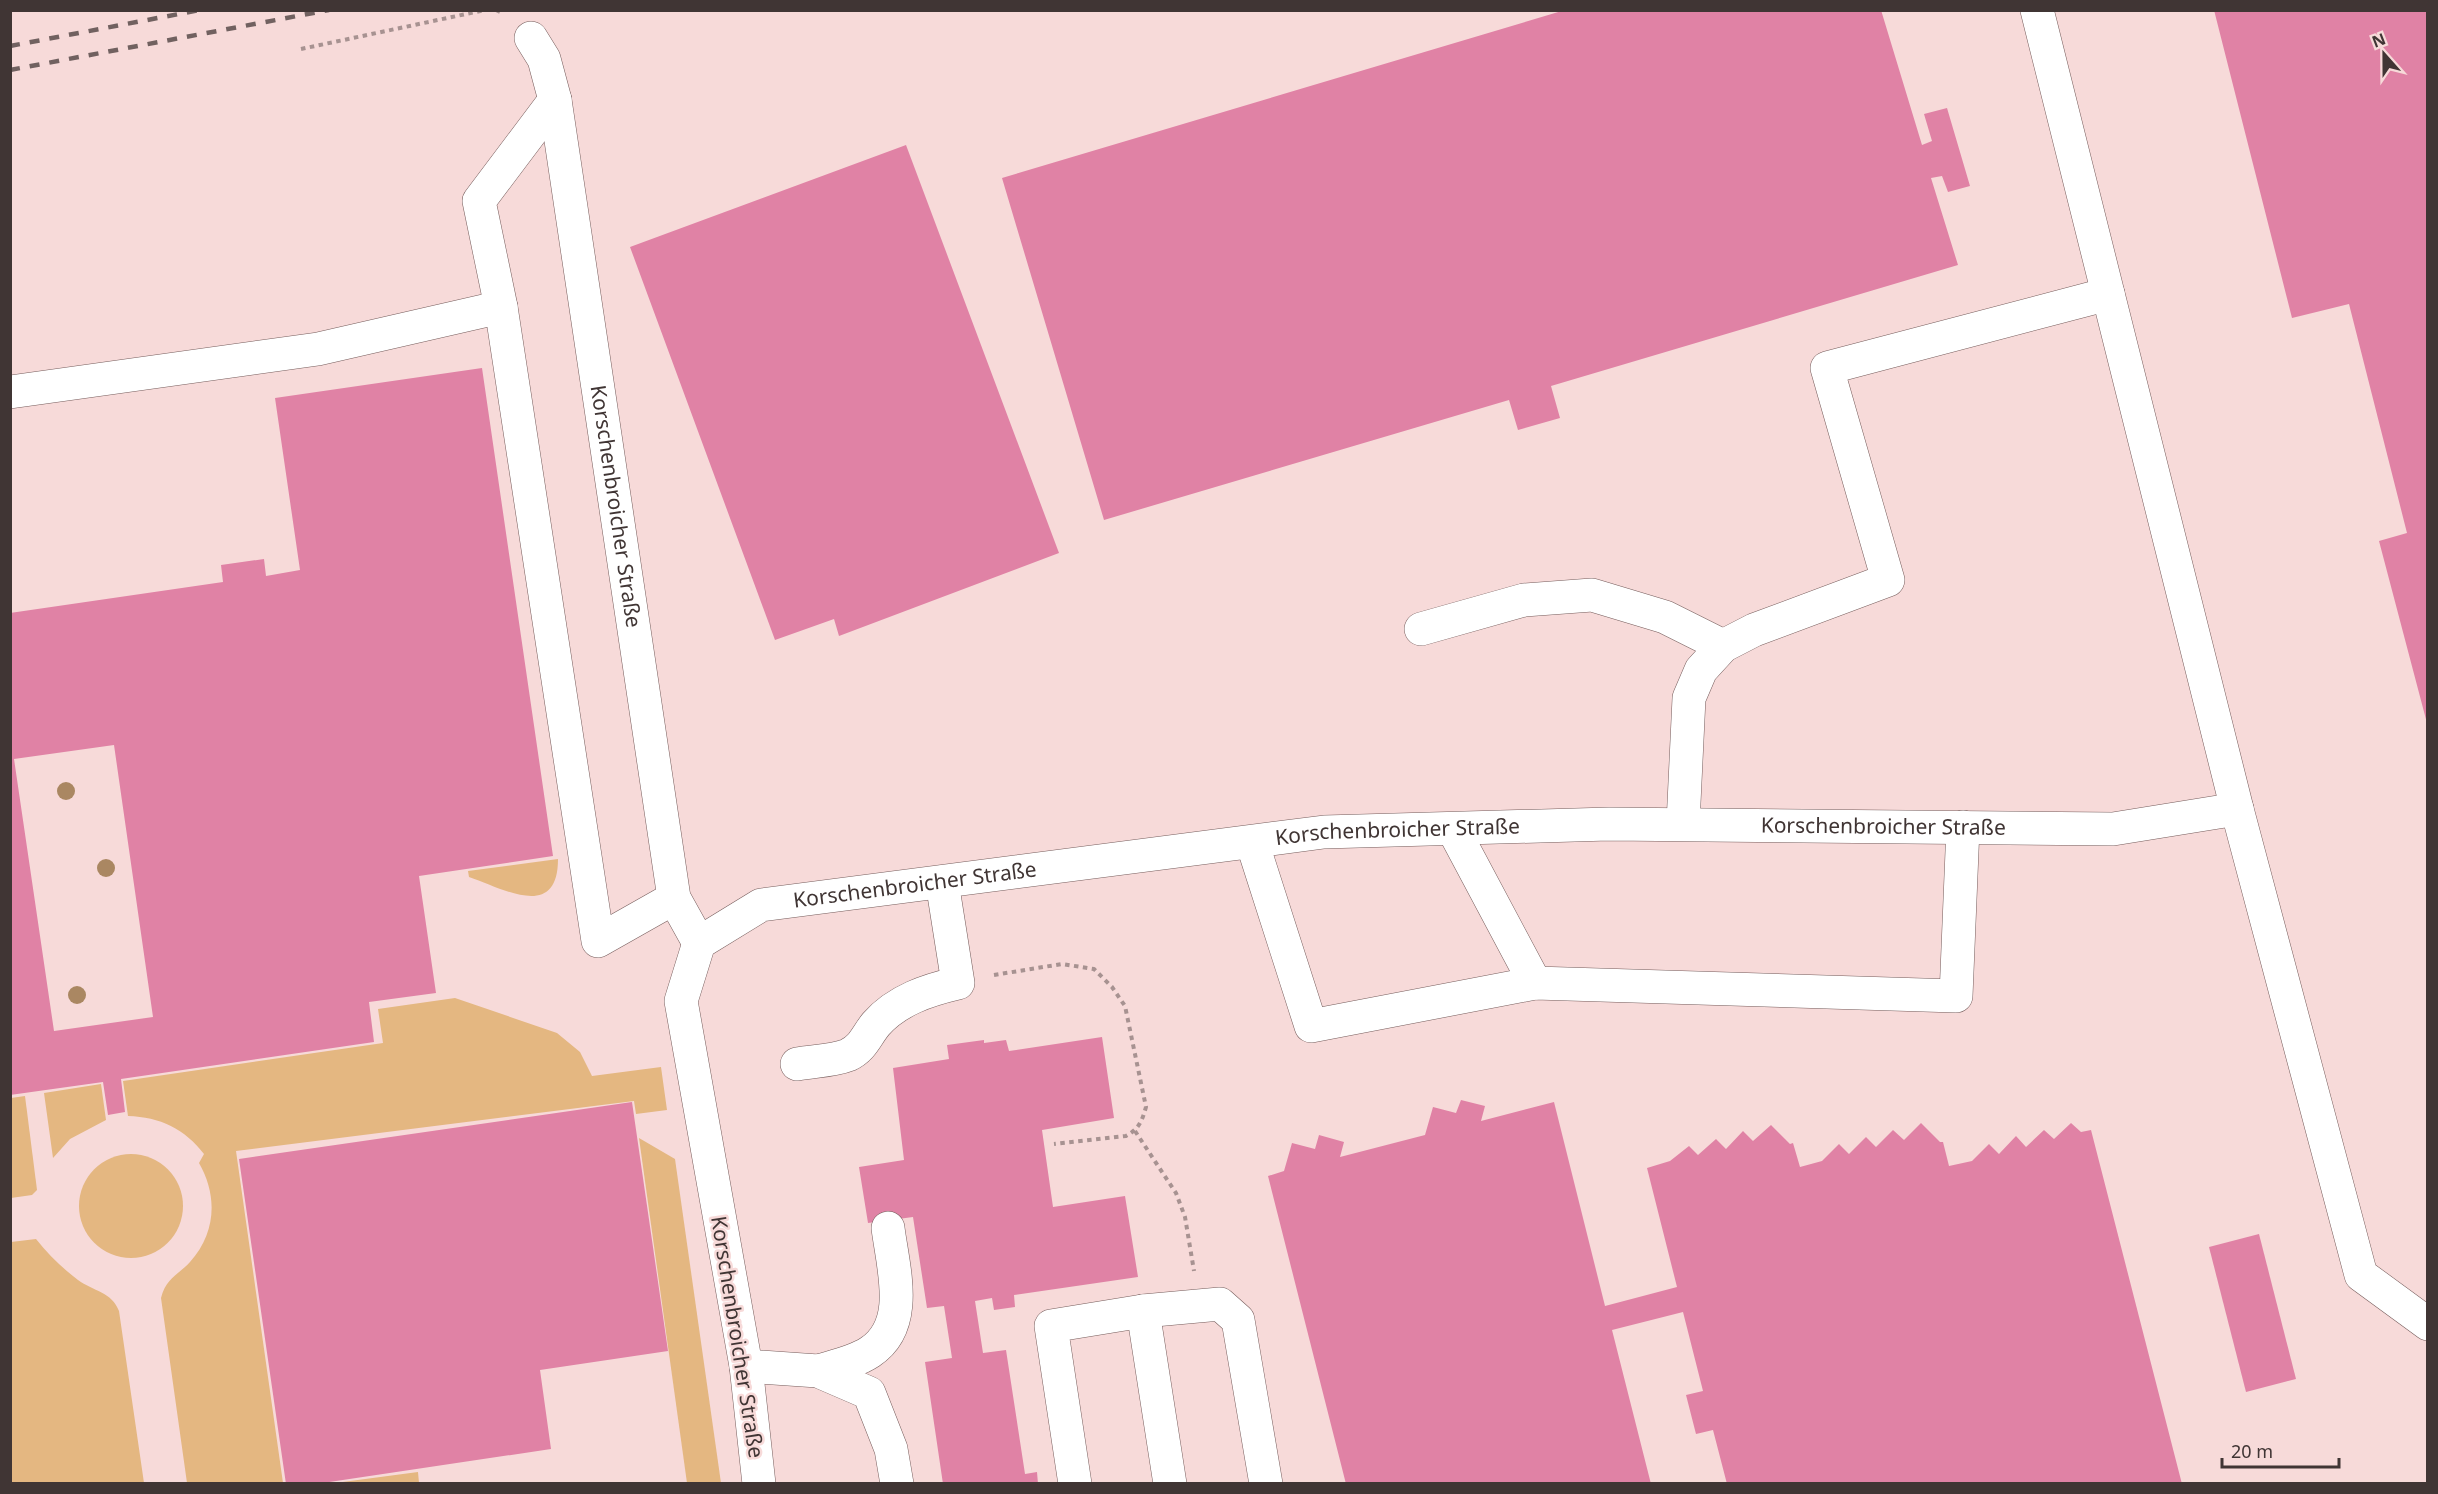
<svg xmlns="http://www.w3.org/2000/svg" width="2438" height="1494" viewBox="0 0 2438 1494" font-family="'Noto Sans',sans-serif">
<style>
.green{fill:#e4b781}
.building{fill:#e082a5;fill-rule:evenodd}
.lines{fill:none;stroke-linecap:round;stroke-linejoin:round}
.minor-casing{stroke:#765d5c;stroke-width:34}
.path{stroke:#a79291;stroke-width:4;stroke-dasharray:4.5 4.5;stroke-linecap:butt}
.minor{stroke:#fff;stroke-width:33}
.rail{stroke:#716160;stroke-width:4.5;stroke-dasharray:10 10;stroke-linecap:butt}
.tree{fill:#aa8762}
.labels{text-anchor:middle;stroke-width:5;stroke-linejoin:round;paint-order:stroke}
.street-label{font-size:21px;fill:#403534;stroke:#f7dad9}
</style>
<rect width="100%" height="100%" fill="#f7dad9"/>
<g class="green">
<path d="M558 859C558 921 504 889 469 877L468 871Z"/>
<path d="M455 998 557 1033 580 1052 592 1076 661 1067 667 1110 636 1114 634 1101 236 1151 283 1483H187L161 1298C166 1278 177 1276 190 1262 216 1233 218 1196 199 1163L204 1154C185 1129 160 1117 128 1116L123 1081 383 1043 378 1009Z"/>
<polygon points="101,1084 106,1120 70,1139 53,1158 44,1093"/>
<polygon points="25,1096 37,1190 32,1195 11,1198 11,1098"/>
<polygon points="639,1138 675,1159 721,1483 687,1483"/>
<circle cx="131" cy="1206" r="52"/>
<path d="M36 1239C48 1254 62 1268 78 1280 93 1291 112 1292 119 1311L144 1483H11V1242Z"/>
<polygon points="418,1472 419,1483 335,1483"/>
</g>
<g class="building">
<polygon points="1565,10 1881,10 1922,145 1932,141 1924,114 1947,108 1970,186 1948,192 1942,176 1931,178 1958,265 1551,386 1560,418 1518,430 1509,400 1104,520 1002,178"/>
<polygon points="2214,10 2428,10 2428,727 2379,541 2407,533 2349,304 2292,318"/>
<polygon points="906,145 1059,553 839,636 834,619 775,640 630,247"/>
<path d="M482 368 553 856 419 876 436 993 369 1002 374 1042 121 1079 125 1112 108 1115 103 1082 10 1095V613L223 582 221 565 264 559 266 576 300 570 275 398ZM114 745 153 1017 54 1031 14 759Z"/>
<polygon points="1102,1037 1114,1118 1042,1130 1053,1207 1125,1196 1138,1277 1014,1295 1015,1307 994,1310 992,1298 975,1301 983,1353 1006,1350 1025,1474 1037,1472 1038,1484 943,1484 925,1362 952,1358 944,1306 927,1308 913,1217 868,1223 859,1167 904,1160 893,1068 949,1059 947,1045 984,1040 984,1043 1006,1040 1009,1051"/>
<polygon points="1461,1100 1485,1106 1481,1121 1554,1102 1605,1306 1677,1287 1647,1168 1670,1161 1689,1146 1698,1155 1716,1139 1726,1149 1743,1131 1753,1141 1771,1125 1790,1144 1793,1143 1800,1167 1822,1161 1839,1144 1849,1154 1866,1137 1876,1147 1893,1130 1904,1140 1921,1123 1940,1142 1943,1142 1949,1166 1972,1161 1989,1144 1999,1154 2016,1136 2026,1147 2044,1130 2054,1139 2071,1123 2081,1132 2091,1130 2182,1484 1727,1484 1713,1430 1696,1434 1686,1395 1703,1391 1683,1312 1612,1330 1651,1484 1346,1484 1268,1176 1284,1171 1292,1143 1315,1149 1319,1135 1344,1142 1340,1157 1425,1135 1433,1107 1456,1113"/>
<polygon points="632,1102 668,1351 540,1370 551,1449 316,1484 286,1484 239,1159"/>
<polygon points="2259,1234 2296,1379 2246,1392 2209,1247"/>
</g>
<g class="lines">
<g class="minor-casing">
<g id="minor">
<path id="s1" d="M531 38 544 59 555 100 674 898 699 943"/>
<polyline points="501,307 479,201 555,100"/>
<polyline points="10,392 318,349 501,307 598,941 674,898"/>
<polyline points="1421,629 1524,600 1592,595 1665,617 1723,646"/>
<polyline points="2237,809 2361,1275 2428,1324"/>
<polyline points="1683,824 1689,698 1701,670 1723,646 1754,630 1888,580 1827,368 2108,294"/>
<polyline points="1453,829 1535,983"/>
<polyline points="1252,842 1311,1026 1535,983 1956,996 1963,827"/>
<path d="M797 1064C813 1061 833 1061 848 1055 863 1048 866 1036 876 1024 897 1000 928 990 958 983L942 882"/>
<polyline points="1143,1311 1170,1484"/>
<polyline points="746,1366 818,1371 869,1393 891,1449 897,1484"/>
<path d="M818 1371C835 1366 855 1362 870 1352 911 1325 893 1268 888 1228"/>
<path id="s2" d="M759 1484 746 1366 681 1001 699 943 761 905 1324 832 1609 824 2113 829 2237 809 2037 10"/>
<polyline points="1075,1484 1051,1326 1143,1311 1220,1304 1238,1320 1266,1484"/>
</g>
</g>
<g class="path">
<polyline points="496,10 504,14"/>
<polyline points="301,49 485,10"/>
<path d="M994 975 1062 964 1094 969 1112 987 1125 1006 1146 1107C1142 1121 1139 1129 1126 1136L1054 1144"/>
<polyline points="1135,1131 1176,1193 1185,1217 1194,1271"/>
</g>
<use href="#minor" class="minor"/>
<g class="rail">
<polyline points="10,46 200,10"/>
<polyline points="10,70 329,10"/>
</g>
</g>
<g class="tree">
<circle cx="66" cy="791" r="9"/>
<circle cx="106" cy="868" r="9"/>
<circle cx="77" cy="995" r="9"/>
</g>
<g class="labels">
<g class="street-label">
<text dy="7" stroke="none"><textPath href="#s1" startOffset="478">Korschenbroicher Straße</textPath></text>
<text dy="7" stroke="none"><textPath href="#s2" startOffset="1750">Korschenbroicher Straße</textPath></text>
<text dy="7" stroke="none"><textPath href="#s2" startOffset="1264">Korschenbroicher Straße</textPath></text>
<text dy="7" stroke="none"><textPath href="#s2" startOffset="778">Korschenbroicher Straße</textPath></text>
<text transform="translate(737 1337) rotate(81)" y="7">Korschenbroicher Straße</text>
</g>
</g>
<rect width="2438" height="1494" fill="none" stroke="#403534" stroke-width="24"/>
<g transform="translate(2384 54) rotate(339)" stroke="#f7dad9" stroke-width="4.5" paint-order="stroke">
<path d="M0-4.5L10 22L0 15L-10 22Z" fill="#403534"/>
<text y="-9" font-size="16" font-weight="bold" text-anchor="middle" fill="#403534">N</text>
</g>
<path d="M2222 1458v9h117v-9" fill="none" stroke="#403534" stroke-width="3"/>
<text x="2231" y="1458" font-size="18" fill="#403534" stroke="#f7dad9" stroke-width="4.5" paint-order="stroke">20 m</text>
</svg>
